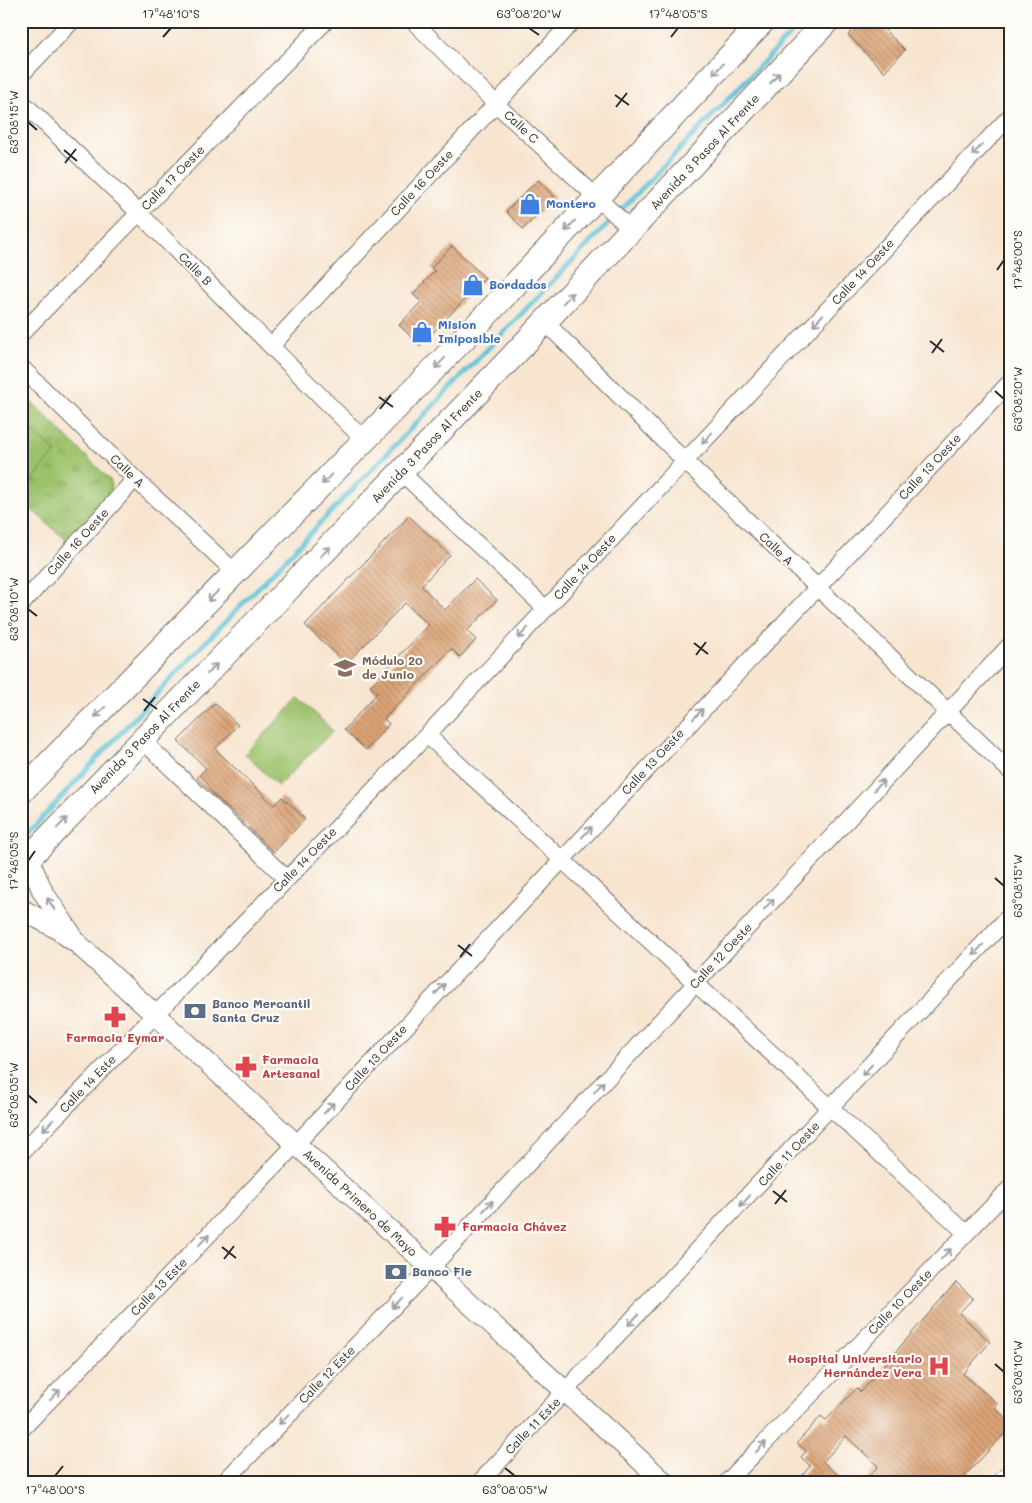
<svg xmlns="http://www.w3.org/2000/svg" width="1032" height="1503" viewBox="0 0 1032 1503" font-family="Mali,sans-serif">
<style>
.grass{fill:url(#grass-tufts);stroke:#64764c}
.pitch{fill:#9dc26c;stroke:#64764c}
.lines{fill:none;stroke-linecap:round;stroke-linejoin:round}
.stream{stroke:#57bfd5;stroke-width:5}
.building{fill:url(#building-back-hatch)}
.minor-casing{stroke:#726c65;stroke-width:18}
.tertiary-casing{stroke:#726c65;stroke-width:22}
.secondary-casing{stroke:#726c65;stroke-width:26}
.minor{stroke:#fff;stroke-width:16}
.tertiary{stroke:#fff;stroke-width:20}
.secondary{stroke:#fff;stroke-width:24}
.oneway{stroke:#a0a0a0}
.ticks{fill:none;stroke:#2b2b2b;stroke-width:2}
.labels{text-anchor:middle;stroke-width:4.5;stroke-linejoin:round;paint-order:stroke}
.street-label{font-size:12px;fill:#2b2b2b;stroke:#fdfcf7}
.shop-label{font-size:12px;font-weight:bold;fill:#366cbe;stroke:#fdfcf7;text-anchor:start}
.education-label{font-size:12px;font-weight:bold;fill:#785e54;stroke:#fdfcf7;text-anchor:start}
.service-label{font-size:12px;font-weight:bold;fill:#4e5e75;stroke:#fdfcf7;text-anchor:start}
.health-label{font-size:12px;font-weight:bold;fill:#be3a42;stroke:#fdfcf7;text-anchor:start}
.neatline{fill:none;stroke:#2b2b2b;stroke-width:2}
.ticks-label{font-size:12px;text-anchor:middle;fill:#2b2b2b}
</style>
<defs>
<pattern id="grass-tufts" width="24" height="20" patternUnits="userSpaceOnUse" patternTransform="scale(1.25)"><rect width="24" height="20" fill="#9dc26c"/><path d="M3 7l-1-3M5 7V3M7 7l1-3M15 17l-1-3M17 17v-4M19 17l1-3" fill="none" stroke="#809e59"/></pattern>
<pattern id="building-back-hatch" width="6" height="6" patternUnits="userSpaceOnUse" patternTransform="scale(1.25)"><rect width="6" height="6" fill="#dca477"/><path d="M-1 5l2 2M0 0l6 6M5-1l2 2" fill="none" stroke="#b38662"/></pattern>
</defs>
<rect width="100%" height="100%" fill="#fdfcf7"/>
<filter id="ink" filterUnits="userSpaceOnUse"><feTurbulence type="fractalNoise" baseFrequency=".02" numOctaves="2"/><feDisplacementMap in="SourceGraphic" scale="10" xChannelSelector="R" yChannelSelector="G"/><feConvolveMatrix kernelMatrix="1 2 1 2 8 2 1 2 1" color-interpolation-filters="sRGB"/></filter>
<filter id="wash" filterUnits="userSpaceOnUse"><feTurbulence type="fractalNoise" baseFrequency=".0096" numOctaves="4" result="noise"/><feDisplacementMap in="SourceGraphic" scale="20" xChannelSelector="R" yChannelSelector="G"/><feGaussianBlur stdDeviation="1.12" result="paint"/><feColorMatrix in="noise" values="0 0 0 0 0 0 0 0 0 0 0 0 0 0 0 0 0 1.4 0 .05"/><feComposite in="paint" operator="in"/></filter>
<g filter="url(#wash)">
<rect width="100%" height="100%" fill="#f7e5d0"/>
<polygon class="grass" points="21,391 111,481 112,496 67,541 21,500"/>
<g class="pitch">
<polygon points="21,423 56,452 26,487 21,483"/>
<polygon points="299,698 333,731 278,786 245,754"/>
</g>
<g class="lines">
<polyline class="stream" points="21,841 176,673 803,21"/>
</g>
<g id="blocks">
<g class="building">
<polygon points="861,21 876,21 905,50 884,72 848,35"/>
<polygon points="538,180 555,197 523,229 506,211"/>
<polygon points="452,246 485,278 420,346 399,325 421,302 413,294 435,271 431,268"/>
<polygon points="409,516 450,555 421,586 445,610 475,579 497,600 467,631 476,640 460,657 451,649 384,719 389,724 366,750 344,730 377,693 370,686 429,625 405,603 346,664 305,625"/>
<polygon points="215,703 238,725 215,749 274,805 282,797 305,819 274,852 197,778 206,768 178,741"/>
<polygon points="956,1282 973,1298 959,1313 990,1342 963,1374 998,1404 995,1408 1011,1423 1011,1427 959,1482 864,1482 878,1466 846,1436 823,1462 846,1482 797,1482 810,1466 801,1457 806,1451 797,1443 821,1416 826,1420 857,1388 861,1392"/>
</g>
</g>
</g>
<g filter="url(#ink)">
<use href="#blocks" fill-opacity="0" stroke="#726c65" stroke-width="1"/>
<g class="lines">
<g class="minor-casing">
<g id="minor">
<polyline points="413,21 496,104 632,230"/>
<polyline points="21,75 72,21"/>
<polyline points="21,101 139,213 364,440"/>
<polyline points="545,322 685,461 1011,772"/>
<polyline points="21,334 326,21"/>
<polyline points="271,346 573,21"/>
<polyline points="21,367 135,479 236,573"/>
<polyline points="401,472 546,609"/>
<polyline points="21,605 135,479"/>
<polyline points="427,735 966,1233"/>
<polyline points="142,740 287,879"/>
<polyline points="21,1153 427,735 1011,115"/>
<polyline points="21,1430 296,1144 1011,381"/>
<polyline points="224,1482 431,1268 1011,644"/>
<polyline points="480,1482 1011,914"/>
<polyline points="727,1482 1011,1187"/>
<polyline points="1000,1482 1011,1471"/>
</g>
</g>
<g class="tertiary-casing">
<g id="tertiary">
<polyline points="28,858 43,892 71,934"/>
<polyline points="21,909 56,928 78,944 664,1482"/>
</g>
</g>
<g class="secondary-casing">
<g id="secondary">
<polyline points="21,792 474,328 763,21"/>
<polyline points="21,866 510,359 827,21"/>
</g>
</g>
<use href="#minor" class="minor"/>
<use href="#tertiary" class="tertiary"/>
<use href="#secondary" class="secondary"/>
</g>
<defs><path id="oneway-shaft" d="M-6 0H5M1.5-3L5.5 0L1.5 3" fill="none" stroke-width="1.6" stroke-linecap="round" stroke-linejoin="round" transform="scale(1.25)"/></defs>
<g class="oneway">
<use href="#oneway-shaft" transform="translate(718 69) rotate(133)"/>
<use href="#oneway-shaft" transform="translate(775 78) rotate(-47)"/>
<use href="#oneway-shaft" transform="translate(977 150) rotate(133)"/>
<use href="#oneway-shaft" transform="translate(570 226) rotate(133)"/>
<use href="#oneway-shaft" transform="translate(568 298) rotate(-47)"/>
<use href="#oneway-shaft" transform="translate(818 320) rotate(133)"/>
<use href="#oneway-shaft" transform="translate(440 363) rotate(134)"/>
<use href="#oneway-shaft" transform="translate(707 438) rotate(133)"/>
<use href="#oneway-shaft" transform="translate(327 479) rotate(134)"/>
<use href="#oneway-shaft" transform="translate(325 552) rotate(-46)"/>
<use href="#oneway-shaft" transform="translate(213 596) rotate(134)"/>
<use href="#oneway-shaft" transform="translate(523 633) rotate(133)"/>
<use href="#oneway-shaft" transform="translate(212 669) rotate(-46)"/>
<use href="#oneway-shaft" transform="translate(100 712) rotate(135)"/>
<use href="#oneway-shaft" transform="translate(698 714) rotate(-47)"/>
<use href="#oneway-shaft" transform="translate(879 785) rotate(-47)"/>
<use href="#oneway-shaft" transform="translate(62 823) rotate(-46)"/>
<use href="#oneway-shaft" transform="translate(587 832) rotate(-47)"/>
<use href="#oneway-shaft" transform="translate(51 904) rotate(-122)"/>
<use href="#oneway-shaft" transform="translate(769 904) rotate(-47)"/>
<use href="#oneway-shaft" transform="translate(978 950) rotate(133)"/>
<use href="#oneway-shaft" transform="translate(440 989) rotate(-47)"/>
<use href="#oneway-shaft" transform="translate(867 1070) rotate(133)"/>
<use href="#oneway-shaft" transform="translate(599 1087) rotate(-47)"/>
<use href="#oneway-shaft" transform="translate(329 1108) rotate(-47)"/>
<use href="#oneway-shaft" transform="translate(48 1125) rotate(134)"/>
<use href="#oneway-shaft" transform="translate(745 1201) rotate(133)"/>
<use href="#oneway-shaft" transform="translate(488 1206) rotate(-47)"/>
<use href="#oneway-shaft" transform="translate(204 1240) rotate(-46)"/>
<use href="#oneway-shaft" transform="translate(946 1254) rotate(-46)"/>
<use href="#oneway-shaft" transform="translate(397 1303) rotate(134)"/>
<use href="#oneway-shaft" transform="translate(633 1320) rotate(133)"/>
<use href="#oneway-shaft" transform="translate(55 1395) rotate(-46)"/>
<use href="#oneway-shaft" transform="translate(284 1419) rotate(134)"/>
<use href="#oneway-shaft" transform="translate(761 1447) rotate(-46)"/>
</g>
</g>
<path class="ticks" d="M529 28 539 35M163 37 171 28M671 37 678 28M615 95 629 105M616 107 627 93M28 122 37 130M64 150 77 161M65 163 76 149M997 270 1004 260M930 341 944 352M932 353 942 339M995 391 1004 399M379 397 393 407M380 409 391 395M28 609 37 616M694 643 708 654M696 655 706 642M143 699 157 709M144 711 155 697M28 861 35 851M995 878 1004 886M458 945 472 956M460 957 470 944M28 1095 37 1103M773 1191 787 1202M775 1204 786 1190M222 1247 236 1258M224 1259 234 1246M995 1364 1004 1372M505 1468 515 1476M55 1476 63 1466"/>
<defs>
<g id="shop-bare" transform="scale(1.725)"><path d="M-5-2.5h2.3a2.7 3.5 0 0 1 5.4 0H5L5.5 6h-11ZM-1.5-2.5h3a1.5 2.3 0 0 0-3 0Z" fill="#3f7fe0" stroke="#fdfcf7" stroke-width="2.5" paint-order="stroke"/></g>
<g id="school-bare" transform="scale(1.725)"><path d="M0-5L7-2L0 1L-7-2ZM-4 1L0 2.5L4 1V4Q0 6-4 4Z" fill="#8d6e63" stroke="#fdfcf7" stroke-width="2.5" paint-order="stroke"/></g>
<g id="bank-bare" transform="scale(1.725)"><path d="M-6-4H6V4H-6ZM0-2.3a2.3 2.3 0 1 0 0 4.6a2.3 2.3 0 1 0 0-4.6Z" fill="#5c6f8a" stroke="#fdfcf7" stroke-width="2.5" paint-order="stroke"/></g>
<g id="pharmacy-bare" transform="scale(1.725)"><path d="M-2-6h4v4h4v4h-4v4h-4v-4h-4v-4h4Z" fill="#e0444e" stroke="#fdfcf7" stroke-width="2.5" paint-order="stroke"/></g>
<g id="hospital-bare" transform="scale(1.725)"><path d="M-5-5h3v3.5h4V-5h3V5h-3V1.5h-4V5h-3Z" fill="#e0444e" stroke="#fdfcf7" stroke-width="2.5" paint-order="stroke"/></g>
</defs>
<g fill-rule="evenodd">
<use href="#shop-bare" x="530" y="204"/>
<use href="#shop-bare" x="473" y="285"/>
<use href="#shop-bare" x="422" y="332"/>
<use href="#school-bare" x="345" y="668"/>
<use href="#bank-bare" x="195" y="1011"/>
<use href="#pharmacy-bare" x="115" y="1017"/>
<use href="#pharmacy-bare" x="246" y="1067"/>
<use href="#pharmacy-bare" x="445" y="1227"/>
<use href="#bank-bare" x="396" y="1272"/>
<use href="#hospital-bare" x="939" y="1366"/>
</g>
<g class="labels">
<g class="street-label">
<text transform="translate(521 127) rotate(43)" y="4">Calle C</text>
<text transform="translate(705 152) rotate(-47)" y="4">Avenida 3 Pasos Al Frente</text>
<text transform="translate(173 178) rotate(-46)" y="4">Calle 17 Oeste</text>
<text transform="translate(422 183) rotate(-47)" y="4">Calle 16 Oeste</text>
<text transform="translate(195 269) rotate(45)" y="4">Calle B</text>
<text transform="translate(863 272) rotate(-47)" y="4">Calle 14 Oeste</text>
<text transform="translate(427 446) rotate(-46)" y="4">Avenida 3 Pasos Al Frente</text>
<text transform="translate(930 467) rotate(-47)" y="4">Calle 13 Oeste</text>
<text transform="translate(127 471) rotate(44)" y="4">Calle A</text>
<text transform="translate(78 542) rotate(-48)" y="4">Calle 16 Oeste</text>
<text transform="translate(776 549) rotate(44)" y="4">Calle A</text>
<text transform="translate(585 567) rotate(-47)" y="4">Calle 14 Oeste</text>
<text transform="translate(145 737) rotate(-46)" y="4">Avenida 3 Pasos Al Frente</text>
<text transform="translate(653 762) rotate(-47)" y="4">Calle 13 Oeste</text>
<text transform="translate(305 860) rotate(-46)" y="4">Calle 14 Oeste</text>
<text transform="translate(721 956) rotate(-47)" y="4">Calle 12 Oeste</text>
<text transform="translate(376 1058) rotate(-47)" y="4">Calle 13 Oeste</text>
<text transform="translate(88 1084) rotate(-46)" y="4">Calle 14 Este</text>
<text transform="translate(789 1154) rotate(-47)" y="4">Calle 11 Oeste</text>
<text transform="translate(360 1203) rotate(43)" y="4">Avenida Primero de Mayo</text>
<text transform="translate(159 1287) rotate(-46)" y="4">Calle 13 Este</text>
<text transform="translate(900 1302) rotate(-46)" y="4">Calle 10 Oeste</text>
<text transform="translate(327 1375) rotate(-46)" y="4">Calle 12 Este</text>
<text transform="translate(533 1426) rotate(-46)" y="4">Calle 11 Este</text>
</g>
<g class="shop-label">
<text x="546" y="208">Montero</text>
<text x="489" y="289">Bordados</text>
<text x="438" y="329">Mision<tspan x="438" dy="14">Imiposible</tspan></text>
</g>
<g class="education-label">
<text x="362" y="665">Módulo 20<tspan x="362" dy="14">de Junio</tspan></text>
</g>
<g class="service-label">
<text x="212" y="1008">Banco Mercantil<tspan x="212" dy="14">Santa Cruz</tspan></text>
<text x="412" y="1276">Banco Fie</text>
</g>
<g class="health-label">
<text x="115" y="1042" text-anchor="middle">Farmacia Eymar</text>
<text x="262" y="1064">Farmacia<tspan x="262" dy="14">Artesanal</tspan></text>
<text x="462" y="1231">Farmacia Chávez</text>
<text x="922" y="1363" text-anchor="end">Hospital Universitario<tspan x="922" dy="14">Hernández Vera</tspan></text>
</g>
</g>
<rect width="1032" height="1503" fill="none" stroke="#fdfcf7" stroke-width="55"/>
<rect x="28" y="28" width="976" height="1448" class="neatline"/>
<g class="ticks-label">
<text x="171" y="18">17°48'10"S</text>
<text x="529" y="18">63°08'20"W</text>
<text x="678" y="18">17°48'05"S</text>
<text transform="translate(14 122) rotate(-90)" y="4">63°08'15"W</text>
<text transform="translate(1018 260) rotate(-90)" y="4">17°48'00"S</text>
<text transform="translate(1018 399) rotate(-90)" y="4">63°08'20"W</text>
<text transform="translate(14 609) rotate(-90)" y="4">63°08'10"W</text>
<text transform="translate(14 861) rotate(-90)" y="4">17°48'05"S</text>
<text transform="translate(1018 886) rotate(-90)" y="4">63°08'15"W</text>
<text transform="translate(14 1095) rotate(-90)" y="4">63°08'05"W</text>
<text transform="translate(1018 1372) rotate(-90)" y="4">63°08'10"W</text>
<text x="55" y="1494">17°48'00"S</text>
<text x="515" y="1494">63°08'05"W</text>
</g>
</svg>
